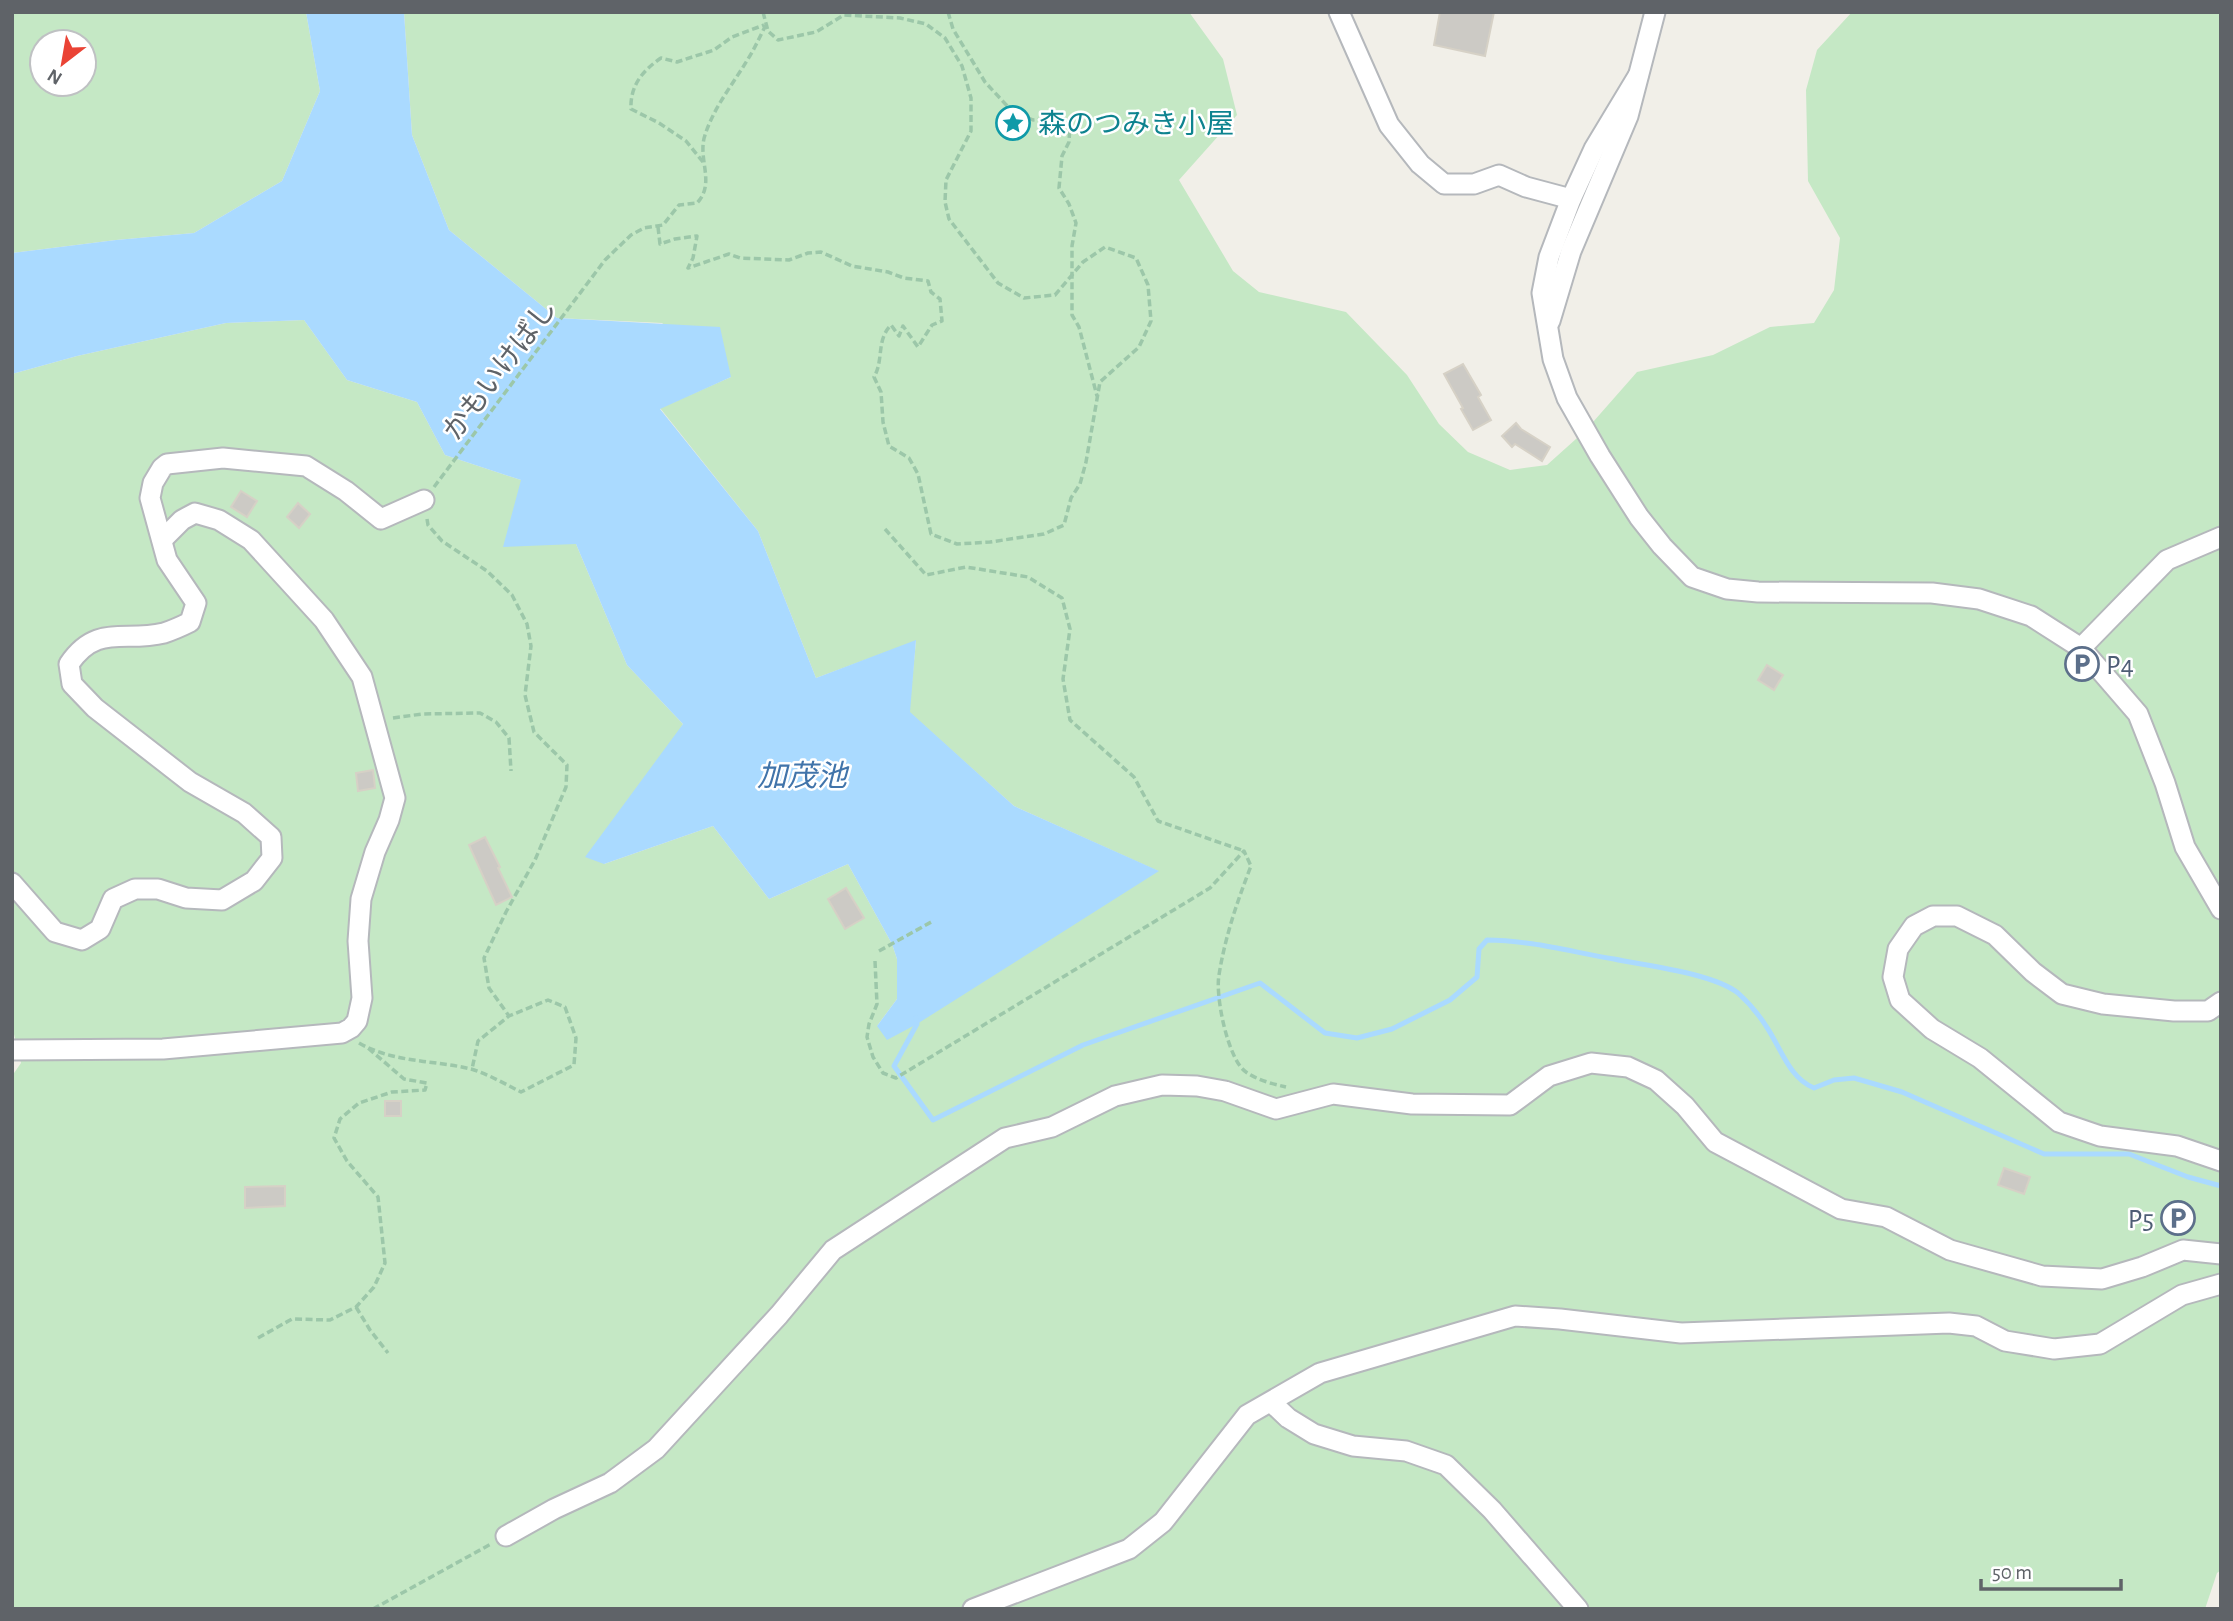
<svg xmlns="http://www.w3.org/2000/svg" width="2233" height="1621" viewBox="0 0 2233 1621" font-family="'Alegreya Sans','Noto Sans JP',sans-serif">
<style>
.green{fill:#c5e8c5;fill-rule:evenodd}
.water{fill:#aadaff}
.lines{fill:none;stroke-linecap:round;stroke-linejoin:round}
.stream{stroke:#aadaff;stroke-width:5}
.building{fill:#cccac5;stroke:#d6d1c6;stroke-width:2}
.minor-casing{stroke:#b5b8bc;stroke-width:23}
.path{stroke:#9cc7a9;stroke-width:3.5;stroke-dasharray:7 3.5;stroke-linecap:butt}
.minor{stroke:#fff;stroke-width:19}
.labels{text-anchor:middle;stroke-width:5;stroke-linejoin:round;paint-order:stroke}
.culture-label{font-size:28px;fill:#0d838f;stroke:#fff;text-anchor:start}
.street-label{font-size:28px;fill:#5f6368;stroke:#fff}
.service-label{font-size:28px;fill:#4e5e75;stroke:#fff;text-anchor:start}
.water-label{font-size:30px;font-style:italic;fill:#4174aa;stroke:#fff}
</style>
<rect width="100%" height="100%" fill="#f1efe8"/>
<g class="green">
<path d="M12 12H306L320 91 282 181 194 233 116 240 12 253ZM42 42H84V84H42Z"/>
<polygon points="404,12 1189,12 1223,59 1237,115 1179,180 1233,271 1259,292 1346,312 1407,375 1439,424 1468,452 1510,470 1547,465 1586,430 1637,372 1713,355 1770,327 1814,323 1834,290 1840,238 1808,181 1806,90 1817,50 1852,12 2221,12 2221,1570 2217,1573 2205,1609 12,1609 12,1076 21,1063 12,1026 12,374 77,356 226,323 304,320 347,380 417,402 445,455 521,480 576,544 627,665 683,724 604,864 713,826 769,899 848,864 892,944 897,959 897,999 877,1026 1158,871 1014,806 909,712 916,641 816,678 758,531 660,408 731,377 662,323 557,318 449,230 412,135"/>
</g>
<polygon class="water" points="306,12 404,12 412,135 449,230 557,318 720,327 731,377 660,409 758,531 816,678 916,640 910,712 1014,806 1159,871 917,1024 887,1040 877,1026 897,999 897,959 892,944 848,864 769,899 713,826 604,864 585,857 683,724 627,665 576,544 503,547 521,480 445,455 417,402 347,380 304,320 226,323 77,356 12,374 12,253 116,240 194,233 282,181 320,91"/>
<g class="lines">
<path class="stream" d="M916 1018 917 1024 894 1066 933 1120 1083 1045 1260 983 1325 1033 1357 1038 1392 1029 1450 1000 1477 977 1479 949 1487 940C1529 940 1572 952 1614 959 1647 966 1712 973 1738 993 1748 1002 1759 1015 1766 1026 1781 1048 1789 1078 1814 1088L1834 1080 1854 1078 1902 1092 2044 1154H2129L2188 1177 2221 1186"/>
</g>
<g class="building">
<polygon points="1440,12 1494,12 1485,56 1434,45"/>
<polygon points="1463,364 1481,395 1478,397 1491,420 1473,430 1461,409 1463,408 1444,374"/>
<polygon points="1516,423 1521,429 1550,447 1542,461 1515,444 1512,447 1502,436"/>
<polygon points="241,491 257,501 247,517 231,507"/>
<polygon points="298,503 310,514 299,528 287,517"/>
<polygon points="1767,665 1783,675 1774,690 1758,680"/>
<polygon points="373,770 375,788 358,791 356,773"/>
<polygon points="485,837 500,867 498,868 512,897 496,905 469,845"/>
<polygon points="846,888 864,918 845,929 828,899"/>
<rect x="385" y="1101" width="16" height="15"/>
<polygon points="2004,1168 2030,1177 2024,1194 1998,1185"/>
<polygon points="285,1186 285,1206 245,1208 245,1187"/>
</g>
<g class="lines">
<g class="minor-casing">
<g id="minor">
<polyline points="1339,12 1389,125 1420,164 1444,184 1474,184 1499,175 1526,187 1571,199"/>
<polyline points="1638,76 1594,149 1571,199 1549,257 1542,293 1553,359 1567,398 1600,456 1639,517 1662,546 1692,577 1727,589 1758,592 1932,593 1979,599 2031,616 2081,648 2138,714 2165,783 2185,847 2221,909"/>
<polyline points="1550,321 1571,251 1628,116 1655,12"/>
<polyline points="2081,648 2167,560 2221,537"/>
<path d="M12 883 55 932 82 940 100 929 113 899 135 889H158L186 898 222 900 254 881 272 858 271 837 244 813 190 782 95 708 72 684 69 664C97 623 124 643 164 633 173 630 182 626 190 622L196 603 167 560 150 498 153 483 162 468 167 464 223 458 306 466 346 491 381 519 424 500"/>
<polyline points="2221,1002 2208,1011 2174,1011 2103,1004 2062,994 2033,972 1995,935 1957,916 1933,916 1914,926 1898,949 1893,977 1900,1000 1932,1029 1980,1058 2059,1122 2100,1136 2177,1146 2221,1161"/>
<polyline points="12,1050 163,1049 342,1033 351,1028 357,1021 362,998 358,941 361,899 375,852 389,820 395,798 362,677 324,620 251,540 219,520 195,513 182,520 162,540"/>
<polyline points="1271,1402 1288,1418 1314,1434 1353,1446 1406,1451 1446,1465 1492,1510 1578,1609"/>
<polyline points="506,1536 554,1509 610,1483 656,1449 779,1315 833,1250 1005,1138 1052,1127 1115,1096 1162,1085 1197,1086 1225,1091 1276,1109 1333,1094 1412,1104 1510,1105 1549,1076 1591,1063 1628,1067 1656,1080 1685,1106 1715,1142 1841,1209 1886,1217 1950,1250 2042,1276 2102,1279 2142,1267 2183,1250 2221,1254"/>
<polyline points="973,1609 1129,1549 1163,1522 1247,1415 1320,1373 1515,1316 1560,1319 1681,1333 1949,1323 1976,1326 2005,1341 2054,1349 2100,1344 2182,1295 2221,1284"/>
</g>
</g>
<g class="path">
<polyline points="948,12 953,29 985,82 1011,110 1033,120 1063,117 1070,124 1069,142 1062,156 1059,188 1069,204 1076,223 1072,246 1072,315 1079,327 1097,396"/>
<path d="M703 162 686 141 659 123 631 109C630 86 642 71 661 58L677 62 714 50 732 37 764 25"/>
<path d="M658 227 660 244 675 239 697 236 693 258 688 268 729 254 740 258 789 260 808 253 821 252 852 266 888 272 904 278 928 281 931 292 940 299 942 321 932 325 918 347 903 326 899 336 891 325C876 340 884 360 874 377L881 392 883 422 889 446 909 458 918 474 931 534 957 544 990 542 1044 534 1064 525 1071 498 1080 484 1086 462 1100 382 1139 347 1151 321 1148 285 1136 258 1105 247 1083 262 1055 295 1024 298 998 283 949 219 945 202 946 180 971 131V98L962 66 945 38 926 24 900 18 844 15 816 32 778 40 768 31 763 12"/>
<path d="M434 487 605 260 631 235 644 228 663 225 679 205 697 203C716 183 697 159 705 135 714 107 733 84 748 59 755 48 760 36 766 25"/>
<polyline points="427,519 428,525 442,541 487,571 512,595 527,624 531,646 525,695 534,732 567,765 566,787 535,860 506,912 484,958 489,988 509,1016"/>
<polyline points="885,529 926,575 966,567 1028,577 1062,598 1070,629 1063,679 1070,720 1134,777 1158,821 1244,851"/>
<polyline points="393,718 422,714 480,713 496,722 509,738 511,771"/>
<polyline points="879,951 933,921"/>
<path d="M875 961 877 1004 869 1024 867 1037 873 1057 883 1073 896 1078 1210 888 1244 851 1251 866C1237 902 1225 937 1219 975 1215 996 1228 1060 1246 1072 1257 1080 1273 1084 1286 1087"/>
<path d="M359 1043C394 1063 434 1060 471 1069 488 1074 505 1084 521 1092L574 1065 576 1038 565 1007 548 1000 509 1016 478 1041 472 1069"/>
<polyline points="356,1307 370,1330 388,1353"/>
<polyline points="258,1338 292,1319 330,1320 356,1307 374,1287 385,1263 378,1197 347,1161 334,1138 340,1119 359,1103 392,1092 425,1090 427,1083 404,1079 368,1048"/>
<polyline points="373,1609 491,1544"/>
</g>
<use href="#minor" class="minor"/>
</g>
<defs>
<g id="sight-ring" transform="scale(1.75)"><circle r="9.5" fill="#fff" stroke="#0f9aa8" stroke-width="1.5"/><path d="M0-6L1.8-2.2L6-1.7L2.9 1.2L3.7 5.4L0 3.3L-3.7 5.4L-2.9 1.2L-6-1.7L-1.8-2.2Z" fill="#0f9aa8"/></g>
<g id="parking-ring" transform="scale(1.75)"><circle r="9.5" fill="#fff" stroke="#5c6f8a" stroke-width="1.5"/><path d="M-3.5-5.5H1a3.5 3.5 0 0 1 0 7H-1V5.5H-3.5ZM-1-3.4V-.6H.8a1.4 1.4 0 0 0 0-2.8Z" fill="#5c6f8a"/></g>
</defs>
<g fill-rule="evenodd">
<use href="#sight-ring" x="1013" y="123"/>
<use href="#parking-ring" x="2082" y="664"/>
<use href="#parking-ring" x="2178" y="1218"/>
</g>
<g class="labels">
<g class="culture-label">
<text x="1038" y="133">森のつみき小屋</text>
</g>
<g class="street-label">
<text transform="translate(499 369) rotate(-53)" y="10">かもいけばし</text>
</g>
<g class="service-label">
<text x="2106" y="674">P4</text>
<text x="2154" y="1228" text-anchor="end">P5</text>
</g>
<g class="water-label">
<text x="802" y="786">加茂池</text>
</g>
</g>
<rect width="2233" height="1621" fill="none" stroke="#5f6368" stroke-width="28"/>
<g transform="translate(63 63) rotate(211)"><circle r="33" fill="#ffffff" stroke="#bfc1c3" stroke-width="2"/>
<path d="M0-5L12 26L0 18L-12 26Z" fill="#ea4335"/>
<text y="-10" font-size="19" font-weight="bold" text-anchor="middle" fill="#5f6368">N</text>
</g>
<path d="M1981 1579v10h140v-10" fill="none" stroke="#5f6368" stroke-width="3.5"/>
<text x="1992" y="1579" font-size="21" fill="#5f6368" stroke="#ffffff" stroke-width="5" paint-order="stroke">50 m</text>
</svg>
